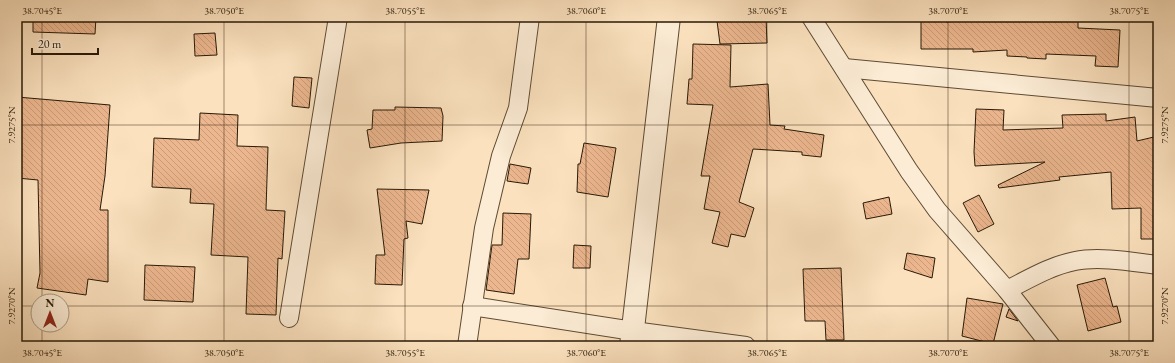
<svg xmlns="http://www.w3.org/2000/svg" width="1175" height="363" viewBox="0 0 1175 363" font-family="'EB Garamond',serif">
<style>
.building{fill:url(#building-back-hatch);stroke:#281905}
.lines{fill:none;stroke-linecap:round;stroke-linejoin:round}
.minor-casing{stroke:#5d4b33;stroke-width:20}
.tertiary-casing{stroke:#5d4b33;stroke-width:24}
.minor{stroke:#fcecd5;stroke-width:18}
.tertiary{stroke:#fcecd5;stroke-width:22}
.ticks{fill:none;stroke:#281905;stroke-width:1;stroke-opacity:0.45}
.neatline{fill:none;stroke:#281905;stroke-width:1.5}
.ticks-label{font-size:10px;text-anchor:middle;fill:#281905}
</style>
<defs>
<pattern id="building-back-hatch" width="6" height="6" patternUnits="userSpaceOnUse"><rect width="6" height="6" fill="#ecb68e"/><path d="M-1 5l2 2M0 0l6 6M5-1l2 2" fill="none" stroke="#ca9c79"/></pattern>
</defs>
<rect width="100%" height="100%" fill="#fbe1be"/>
<filter id="stains"><feTurbulence type="fractalNoise" baseFrequency=".005" numOctaves="4"/><feColorMatrix values="0 0 0 0 .2 0 0 0 0 .09 0 0 0 0 .02 0 0 0 .5 -.17"/></filter>
<radialGradient id="worn" r=".72"><stop offset=".6" stop-color="#630" stop-opacity="0"/><stop offset="1" stop-color="#630" stop-opacity=".3"/></radialGradient>
<g class="building">
<polygon points="33,17 96,17 95,34 33,32"/>
<polygon points="749,17 766,17 767,43 720,44 717,21"/>
<polygon points="921,17 946,17 946,22 1008,17 1078,17 1078,28 1120,30 1118,67 1095,66 1096,56 1046,54 1046,59 1027,58 1027,57 1007,56 1007,50 973,52 973,49 921,49"/>
<polygon points="215,33 217,55 195,56 194,34"/>
<polygon points="693,44 731,45 730,87 768,84 770,125 785,126 784,129 824,135 821,157 802,155 802,152 753,149 739,202 754,208 745,237 731,234 728,247 712,243 720,212 704,209 710,176 701,176 713,105 687,104 689,79 692,79"/>
<polygon points="294,77 312,78 309,108 292,106"/>
<polygon points="17,97 110,105 105,176 100,210 108,210 108,282 88,279 86,295 37,288 40,273 38,180 17,178"/>
<polygon points="395,107 441,108 443,116 442,141 401,143 370,148 367,130 372,129 373,110 395,110"/>
<polygon points="976,109 1004,110 1003,130 1063,128 1062,115 1106,114 1106,121 1135,117 1137,141 1158,136 1158,239 1141,239 1141,208 1112,209 1111,172 1059,177 1060,180 999,188 998,185 1045,162 975,166 974,152"/>
<polygon points="200,113 238,115 237,146 268,147 266,210 285,211 282,259 278,258 276,315 246,314 248,257 211,255 214,204 190,203 191,189 152,187 154,138 199,140"/>
<polygon points="584,143 616,148 608,197 577,192 578,164 580,164"/>
<polygon points="510,164 531,168 528,184 507,181"/>
<polygon points="377,189 429,190 422,224 406,221 408,238 404,239 402,285 375,284 376,255 385,255"/>
<polygon points="979,195 994,224 978,232 963,203"/>
<polygon points="889,197 892,214 866,219 863,203"/>
<polygon points="503,213 531,214 529,259 518,259 514,294 486,290 492,245 502,245"/>
<polygon points="574,245 591,246 590,268 573,268"/>
<polygon points="907,253 935,258 932,278 904,269"/>
<polygon points="145,265 195,267 193,302 144,300"/>
<polygon points="841,268 844,340 826,340 825,321 805,321 803,269"/>
<polygon points="1105,278 1113,307 1117,306 1121,322 1088,331 1077,285"/>
<polygon points="967,298 1003,304 993,344 962,336"/>
<polygon points="1009,309 1018,321 1006,317"/>
</g>
<g class="lines">
<g class="minor-casing">
<g id="minor">
<polyline points="811,17 909,171 937,210 1007,290 1051,346"/>
<polyline points="844,68 1158,98"/>
<path d="M1007 290C1029 279 1050 266 1075 261 1100 256 1133 262 1158 265"/>
<polyline points="472,306 633,331 746,346"/>
<polyline points="289,318 338,17"/>
<polyline points="467,346 484,228 501,156 518,108 530,17"/>
</g>
</g>
<g class="tertiary-casing">
<polyline id="tertiary" points="631,346 669,17"/>
</g>
<use href="#minor" class="minor"/>
<use href="#tertiary" class="tertiary"/>
</g>
<path class="ticks" d="M42 17V301M224 17V346M405 17V346M586 17V346M767 17V346M948 17V346M1129 17V346M17 125H1158M17 306H38M62 306H1158M42 325V346"/>
<rect width="1175" height="363" fill="none" stroke="#fbe1be" stroke-width="44"/>
<g transform="translate(50 313)"><circle r="19" fill="#fcecd5" stroke="#a79882"/>
<path d="M0-3L7 15L0 10L-7 15Z" fill="#8f2418"/>
<text y="-6" font-size="11" font-weight="bold" text-anchor="middle" fill="#281905">N</text>
</g>
<path d="M32 48v6h66v-6" fill="none" stroke="#281905" stroke-width="2"/>
<text x="38" y="48" font-size="12" fill="#281905" stroke="#fcecd5" stroke-width="3" paint-order="stroke">20 m</text>
<rect x="22" y="22" width="1131" height="319" class="neatline"/>
<g class="ticks-label">
<text x="42" y="14">38.7045°E</text>
<text x="224" y="14">38.7050°E</text>
<text x="405" y="14">38.7055°E</text>
<text x="586" y="14">38.7060°E</text>
<text x="767" y="14">38.7065°E</text>
<text x="948" y="14">38.7070°E</text>
<text x="1129" y="14">38.7075°E</text>
<text transform="translate(11 125) rotate(-90)" y="4">7.9275°N</text>
<text transform="translate(1164 125) rotate(-90)" y="4">7.9275°N</text>
<text transform="translate(11 306) rotate(-90)" y="4">7.9270°N</text>
<text transform="translate(1164 306) rotate(-90)" y="4">7.9270°N</text>
<text x="42" y="356">38.7045°E</text>
<text x="224" y="356">38.7050°E</text>
<text x="405" y="356">38.7055°E</text>
<text x="586" y="356">38.7060°E</text>
<text x="767" y="356">38.7065°E</text>
<text x="948" y="356">38.7070°E</text>
<text x="1129" y="356">38.7075°E</text>
</g>
<rect width="100%" height="100%" filter="url(#stains)"/>
<rect width="100%" height="100%" fill="url(#worn)"/>
</svg>
